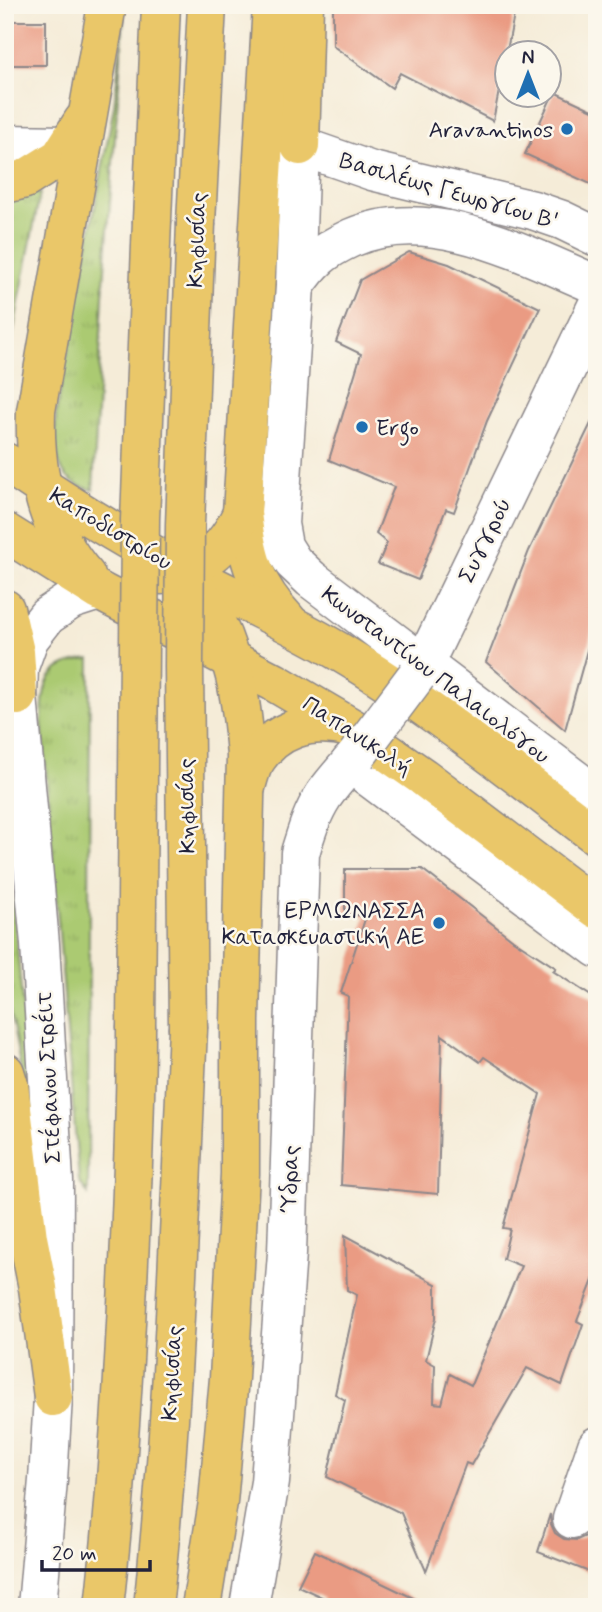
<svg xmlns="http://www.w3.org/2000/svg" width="602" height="1612" viewBox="0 0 602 1612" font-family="Mynerve,sans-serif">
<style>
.grass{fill:url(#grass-tufts);stroke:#667656;stroke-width:2}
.building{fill:#ea9b83}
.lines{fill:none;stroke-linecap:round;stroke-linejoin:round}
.minor-casing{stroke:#8c878a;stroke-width:41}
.major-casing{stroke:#8c878a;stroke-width:41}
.minor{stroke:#fff;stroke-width:38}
.major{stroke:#eac769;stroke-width:38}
.minor-bridge-casing{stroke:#8c878a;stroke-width:41;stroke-linecap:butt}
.major-bridge-casing{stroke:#8c878a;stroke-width:41;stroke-linecap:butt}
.minor-bridge{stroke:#fff;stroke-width:38}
.major-bridge{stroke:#eac769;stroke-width:38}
.poi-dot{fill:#1f6fb2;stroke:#fbf7ec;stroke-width:2.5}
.labels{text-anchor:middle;stroke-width:5;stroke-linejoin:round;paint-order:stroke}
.poi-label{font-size:23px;fill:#22223b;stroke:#fbf7ec;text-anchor:end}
.street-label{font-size:23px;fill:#22223b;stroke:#fbf7ec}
</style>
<defs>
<pattern id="grass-tufts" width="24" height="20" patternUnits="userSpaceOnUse" patternTransform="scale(1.75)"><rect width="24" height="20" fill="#abca72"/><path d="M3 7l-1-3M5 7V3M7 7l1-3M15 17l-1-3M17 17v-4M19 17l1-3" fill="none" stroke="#93ad64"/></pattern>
</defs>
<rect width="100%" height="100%" fill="#fbf7ec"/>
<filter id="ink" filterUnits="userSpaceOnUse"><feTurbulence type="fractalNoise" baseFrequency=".0143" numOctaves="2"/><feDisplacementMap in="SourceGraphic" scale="14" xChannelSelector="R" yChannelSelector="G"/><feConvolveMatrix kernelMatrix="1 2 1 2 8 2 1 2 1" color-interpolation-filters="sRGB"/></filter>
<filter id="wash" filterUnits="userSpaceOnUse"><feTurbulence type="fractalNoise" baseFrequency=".00686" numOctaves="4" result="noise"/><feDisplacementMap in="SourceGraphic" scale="28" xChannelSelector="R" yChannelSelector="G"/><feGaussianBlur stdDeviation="1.57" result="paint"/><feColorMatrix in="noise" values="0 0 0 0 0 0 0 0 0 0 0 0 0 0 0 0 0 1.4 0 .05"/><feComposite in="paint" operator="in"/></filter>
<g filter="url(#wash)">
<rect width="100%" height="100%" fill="#f5ecd8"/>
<g class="grass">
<path d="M124 17 103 296 93 490C88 488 82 487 77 485 52 471 55 439 56 414L114 106Z"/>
<polygon points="40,193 5,375 5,195"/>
<path d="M90 659 88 1194 79 1181 42 721C43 681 47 664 90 659Z"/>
<polygon points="5,813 36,1156 14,1031 5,992"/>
</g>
<g id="blocks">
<g class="building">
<polygon points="333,5 516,5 493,121 400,73 392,88 333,46"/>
<rect x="5" y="21" width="41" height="44"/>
<polygon points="554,92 597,112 597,187 525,154"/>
<polygon points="409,252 449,264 540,308 487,421 454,512 446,509 418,580 378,564 387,543 376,534 394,487 329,460 361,354 336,342 360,280"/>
<polygon points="597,411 597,614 565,730 486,662 529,551"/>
<polygon points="345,869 422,869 513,940 556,968 553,971 597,1000 597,1270 577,1321 583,1324 562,1385 527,1368 471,1465 466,1463 426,1571 401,1513 327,1477 345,1400 335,1394 357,1295 347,1290 345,1235 436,1284 436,1318 426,1360 435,1365 434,1403 442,1404 450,1374 471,1385 521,1266 503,1259 510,1229 503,1228 540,1094 484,1057 480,1062 442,1035 438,1194 341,1185 348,996 341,993 366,916 345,914"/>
<polygon points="550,1514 551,1524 555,1533 564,1539 577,1540 586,1536 590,1530 597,1532 597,1575 538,1552"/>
<polygon points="315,1551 432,1607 320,1607 324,1598 298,1586"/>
</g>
</g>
</g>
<g filter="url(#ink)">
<use href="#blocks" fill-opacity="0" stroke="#8c878a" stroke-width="2"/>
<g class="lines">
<g class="minor-casing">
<g id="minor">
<polyline points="5,144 67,145"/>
<polyline points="597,237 562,220 533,210 372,171 300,146 295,286 279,524 283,546 293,562 311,579 597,796"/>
<path d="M295 286C313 260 323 251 351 238 431 203 523 254 597 285"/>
<polyline points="417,675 424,664 597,306"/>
<polyline points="350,763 597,948"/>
<polyline points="572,1519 597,1446"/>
<polyline points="37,1607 48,1480 53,1397 54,1181 40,944 18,696 19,667 29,639 47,616 71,600 99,591"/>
<path d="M249 1607 270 1482 287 1253 300 853C306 833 312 813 324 795 334 781 346 768 357 755"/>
</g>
</g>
<g class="major-casing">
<g id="major">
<path d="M272 5 242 513C247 559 255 586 287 620"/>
<polyline points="300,146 304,5"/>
<polyline points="5,184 25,179 60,157 83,121"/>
<polyline points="152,220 161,5"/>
<polyline points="196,223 207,5"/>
<path d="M5 462C62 501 121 538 182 570 229 595 278 617 324 643 421 698 508 769 597 836"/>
<polyline points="5,532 99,591 274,682 354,729 423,777 597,909"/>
<path d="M182 570C190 580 198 590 205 601 234 650 242 700 246 756L240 1021V1174L229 1378 218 1502 201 1607"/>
<path d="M162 575C205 564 223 554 242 513"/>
<path d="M86 576C45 530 34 471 36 411L107 5"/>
<polyline points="5,609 15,652 18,696"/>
<path d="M246 787C248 780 250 772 253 765 274 728 311 718 350 728"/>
<polyline points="5,1072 9,1085 28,1238 38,1288 53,1397"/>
<path d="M104 1607C116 1499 123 1391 128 1283 132 1198 136 1113 136 1028"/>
<path d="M153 1607C174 1415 179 1221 188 1029"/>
</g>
</g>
<use href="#minor" class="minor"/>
<use href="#major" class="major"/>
<g class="minor-bridge-casing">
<polyline id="minor-bridge" points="357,755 417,675"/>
</g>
<g class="major-bridge-casing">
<g id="major-bridge">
<polyline points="136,1028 140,520 152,220"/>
<polyline points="188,1029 184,666 185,525 196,223"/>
</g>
</g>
<use href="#minor-bridge" class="minor-bridge"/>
<use href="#major-bridge" class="major-bridge"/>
</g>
</g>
<g class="poi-dot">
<circle cx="567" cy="129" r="7"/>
<circle cx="362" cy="427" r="7"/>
<circle cx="439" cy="923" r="7"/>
</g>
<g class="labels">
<g class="poi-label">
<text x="553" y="137">Aravantinos</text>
<text x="376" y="435" text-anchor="start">Ergo</text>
<text x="425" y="918">ΕΡΜΩΝΑΣΣΑ<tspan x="425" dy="26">Κατασκευαστική ΑΕ</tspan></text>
</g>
<g class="street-label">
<text transform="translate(449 190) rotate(16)" y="8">Βασιλέως Γεωργίου Β'</text>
<text transform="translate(196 240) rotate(-88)" y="8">Κηφισίας</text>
<text transform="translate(111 528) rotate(31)" y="8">Καποδιστρίου</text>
<text transform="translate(484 540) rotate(-64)" y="8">Συγγρού</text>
<text transform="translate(436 674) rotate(37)" y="8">Κωνσταντίνου Παλαιολόγου</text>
<text transform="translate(358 735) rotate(33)" y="8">Παπανικολή</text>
<text transform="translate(186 806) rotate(-91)" y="8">Κηφισίας</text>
<text transform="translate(48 1078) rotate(-93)" y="8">Στέφανου Στρέιτ</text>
<text transform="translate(289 1179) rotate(-88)" y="8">Ύδρας</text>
<text transform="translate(171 1373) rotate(-87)" y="8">Κηφισίας</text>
</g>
</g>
<rect width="602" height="1612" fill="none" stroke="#fbf7ec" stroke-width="28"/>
<g transform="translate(528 74)"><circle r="33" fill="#fbf7ec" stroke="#a4a2a5" stroke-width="2"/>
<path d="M0-5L12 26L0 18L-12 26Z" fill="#1f6fb2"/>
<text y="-10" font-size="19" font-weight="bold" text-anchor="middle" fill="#22223b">N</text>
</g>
<path d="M42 1560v10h108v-10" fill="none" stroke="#22223b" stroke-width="3.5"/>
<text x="52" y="1560" font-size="21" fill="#22223b" stroke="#fbf7ec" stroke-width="5" paint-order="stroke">20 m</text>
</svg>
